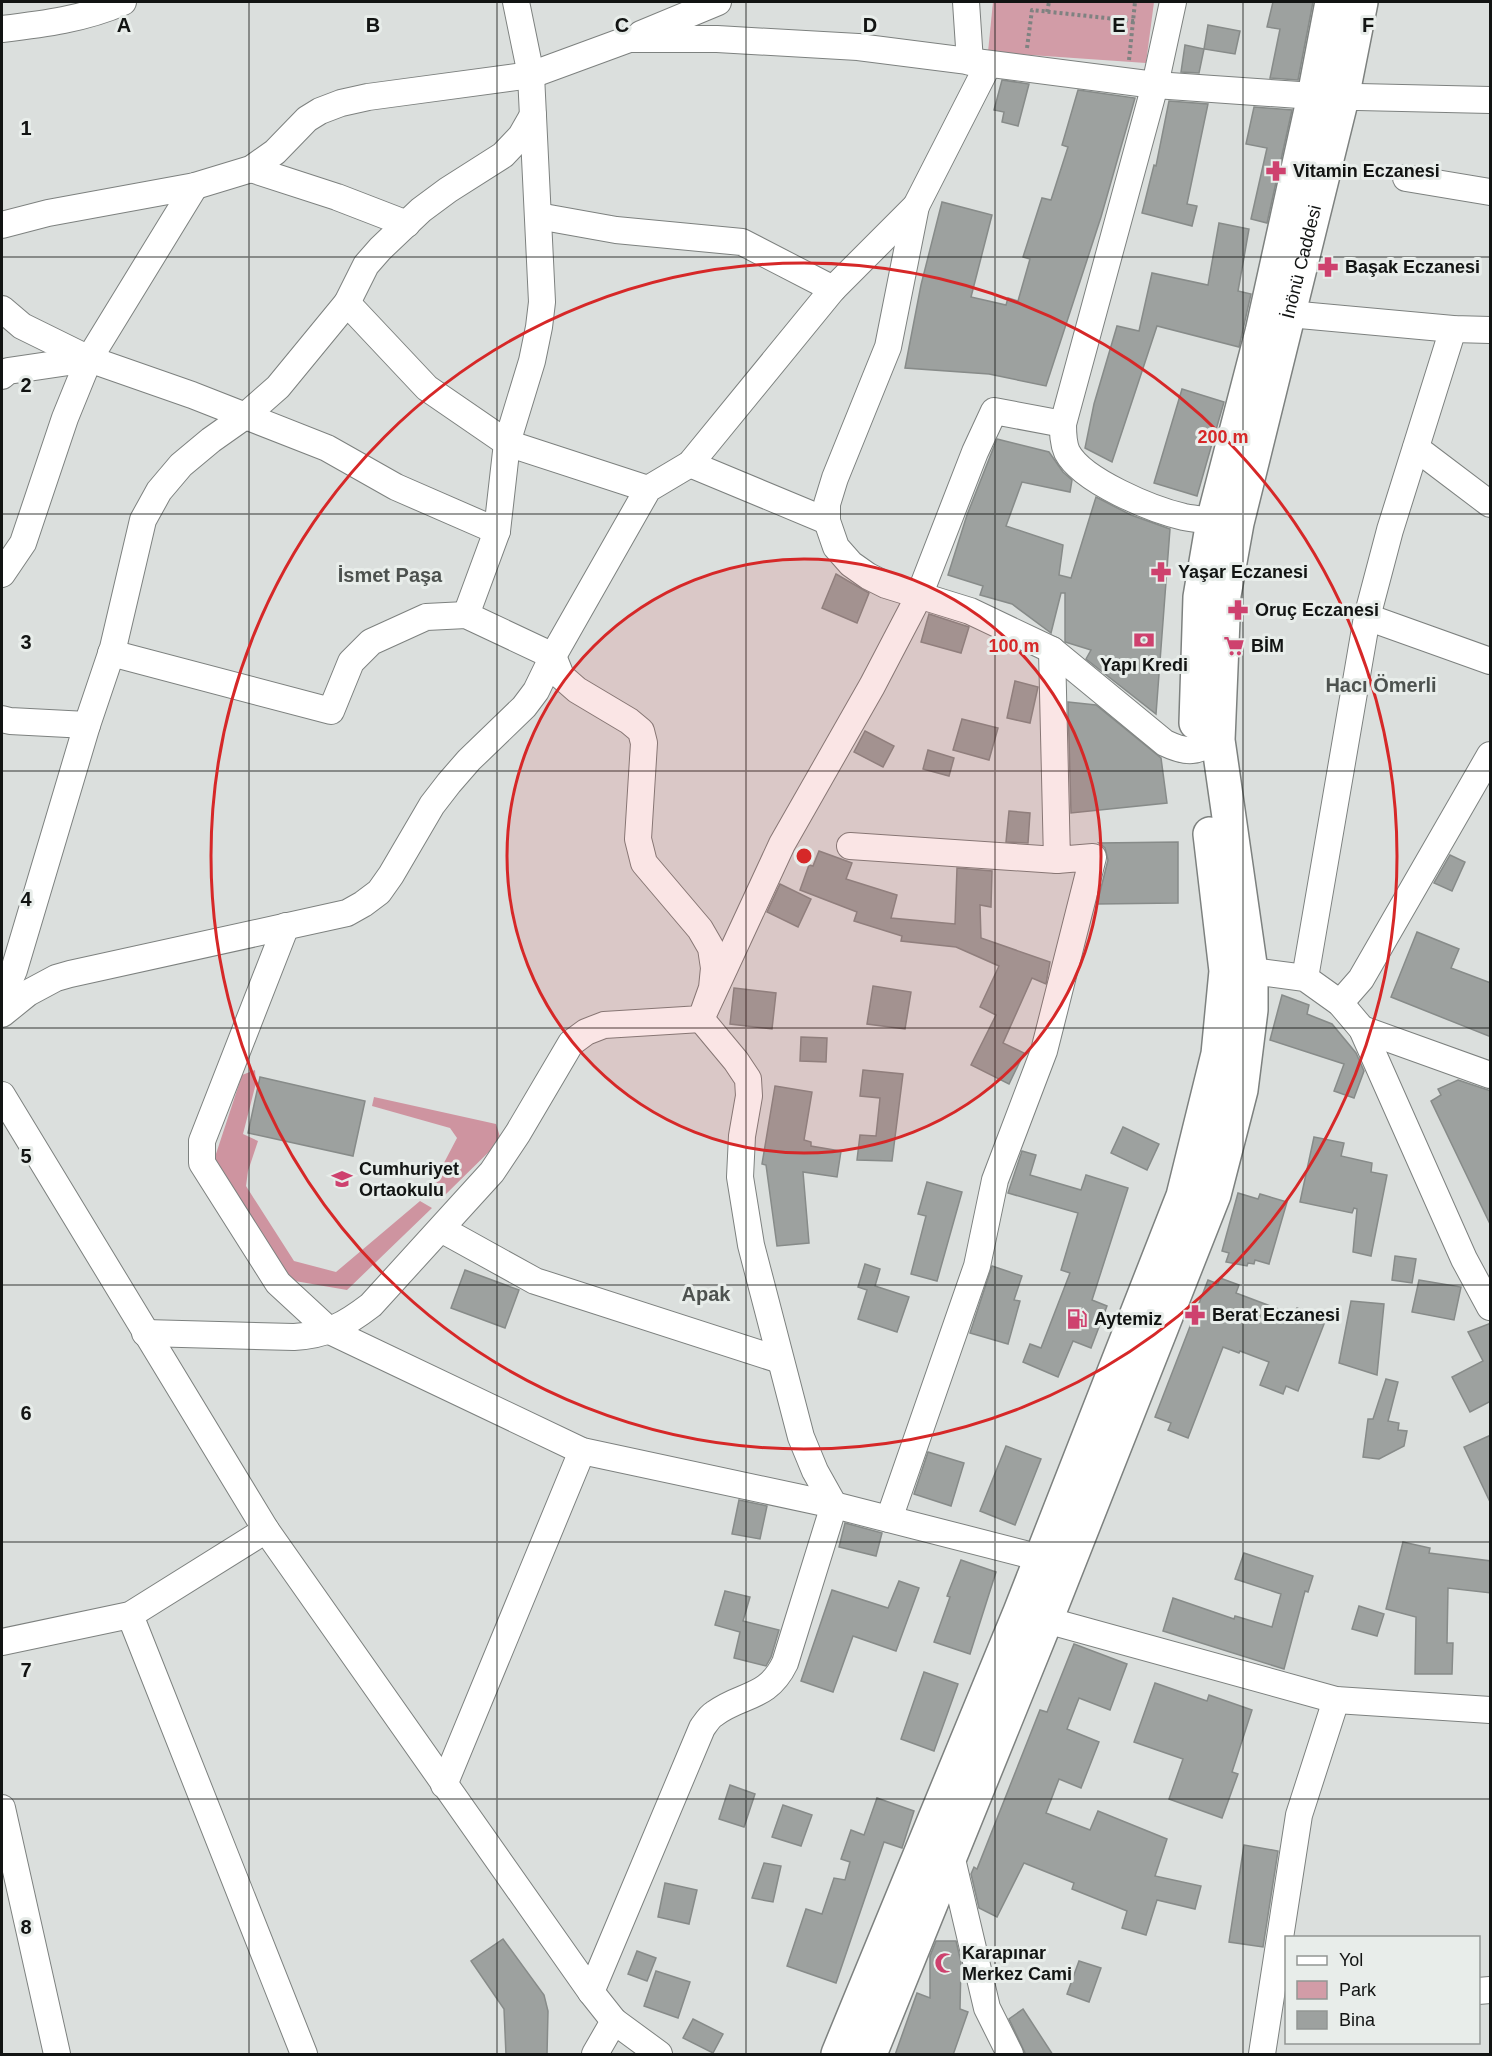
<svg xmlns="http://www.w3.org/2000/svg" width="1492" height="2056" viewBox="0 0 1492 2056" font-family="Helvetica,sans-serif">
<style>
.green{fill:#d29ca7}
.forest{fill:#ce94a0}
.building{fill:#9da19f;stroke:#878b89;stroke-width:1.5}
.lines{fill:none;stroke-linecap:round;stroke-linejoin:round}
.minor-casing{stroke:#7d817f;stroke-width:28}
.major-casing{stroke:#7d817f;stroke-width:36}
.path{stroke:#7f8281;stroke-width:4;stroke-dasharray:3 3;stroke-linecap:butt}
.minor{stroke:#fff;stroke-width:26}
.major{stroke:#fff;stroke-width:33}
.grid{fill:none;stroke:#121413;stroke-width:1.5;stroke-opacity:0.55}
.ring{fill:none;stroke:#d62828;stroke-width:3}
.labels{text-anchor:middle;stroke-width:6;stroke-linejoin:round;paint-order:stroke}
.poi-label{font-size:18px;font-weight:bold;fill:#121413;stroke:#e8edea;text-anchor:start}
.street-label{font-size:18px;fill:#121413;stroke:#e8edea}
.neighbourhood-label{font-size:20px;font-weight:bold;fill:#4d524f;stroke:#e8edea}
.grid-label{font-size:20px;text-anchor:middle;font-weight:bold;fill:#121413;stroke:#e8edea;stroke-width:6;stroke-linejoin:round;paint-order:stroke}
.centre{fill:#d62828;stroke:#e8edea;stroke-width:3}
.ring-label{font-size:18px;text-anchor:middle;font-weight:bold;fill:#d62828;stroke:#e8edea;stroke-width:6;stroke-linejoin:round;paint-order:stroke}
</style>
<rect width="100%" height="100%" fill="#dbdfdd"/>
<polygon class="green" points="993,2 1154,2 1146,63 988,52"/>
<g class="forest">
<polygon points="255,1070 256,1083 243,1134 258,1141 248,1171 246,1186 294,1261 336,1272 420,1201 432,1208 347,1290 289,1280 213,1163 242,1075"/>
<polygon points="374,1097 496,1124 501,1140 445,1195 435,1180 457,1138 450,1128 372,1106"/>
</g>
<g class="building">
<polygon points="1273,2 1313,2 1298,80 1270,78 1280,29 1267,27"/>
<polygon points="1208,25 1240,31 1235,54 1204,49"/>
<polygon points="1185,45 1204,49 1199,73 1181,72"/>
<polygon points="1002,80 1029,84 1018,126 1002,122 1004,112 994,110"/>
<polygon points="1078,90 1135,98 1101,217 1046,386 989,374 905,368 921,285 942,202 992,215 971,297 1006,305 1008,298 1018,301 1030,259 1023,257 1042,198 1051,200 1068,147 1062,145"/>
<polygon points="1169,101 1208,104 1187,204 1197,206 1192,226 1142,213 1154,165 1156,166"/>
<polygon points="1254,107 1292,110 1267,223 1251,219 1267,148 1246,144"/>
<polygon points="1219,223 1249,229 1238,291 1251,294 1239,347 1157,326 1112,462 1085,448 1094,404 1117,326 1139,331 1152,273 1208,285"/>
<polygon points="1182,389 1224,402 1197,496 1154,483"/>
<polygon points="997,439 1049,452 1063,472 1072,480 1070,492 1022,482 1006,526 1063,545 1059,575 1071,578 1096,497 1131,515 1170,529 1156,714 1086,659 1091,650 1065,642 1065,593 1061,593 1051,633 1012,604 980,595 983,586 948,575 967,515"/>
<polygon points="836,574 869,593 857,623 822,608"/>
<polygon points="929,614 969,627 961,653 921,642"/>
<polygon points="1015,681 1038,687 1030,723 1007,718"/>
<polygon points="1068,702 1096,705 1161,758 1167,803 1071,813"/>
<polygon points="962,719 998,728 989,760 953,750"/>
<polygon points="865,731 894,746 883,767 854,752"/>
<polygon points="928,750 954,758 949,776 923,769"/>
<polygon points="1009,811 1030,813 1028,843 1006,842"/>
<polygon points="1178,842 1178,903 1097,904 1108,860 1105,848 1099,843"/>
<polygon points="819,851 852,863 846,879 897,895 891,918 955,924 957,868 992,871 991,907 980,905 981,938 1050,962 1046,984 1032,978 1003,1043 1024,1053 1009,1084 971,1065 996,1015 980,1007 999,966 956,947 901,941 902,936 854,921 857,912 800,890 809,865 813,866"/>
<polygon points="1450,855 1465,862 1452,891 1434,883"/>
<polygon points="780,884 811,899 798,927 767,912"/>
<polygon points="1417,932 1459,949 1451,968 1491,983 1491,1037 1391,997"/>
<polygon points="873,986 911,992 905,1029 867,1024"/>
<polygon points="734,988 776,993 772,1029 730,1024"/>
<polygon points="1282,995 1309,1005 1307,1014 1332,1024 1356,1053 1364,1071 1354,1098 1334,1091 1344,1064 1270,1040"/>
<polygon points="801,1037 827,1038 826,1062 800,1061"/>
<polygon points="863,1070 903,1074 892,1161 857,1160 860,1135 876,1136 880,1098 860,1096"/>
<polygon points="260,1077 365,1101 353,1156 248,1133"/>
<polygon points="1458,1080 1491,1091 1491,1226 1431,1101 1441,1095 1438,1089"/>
<polygon points="775,1086 812,1092 804,1140 811,1142 811,1146 841,1151 837,1177 803,1172 809,1243 777,1246 766,1165 762,1164"/>
<polygon points="1123,1127 1159,1144 1147,1170 1111,1153"/>
<polygon points="1314,1137 1344,1143 1341,1156 1372,1163 1371,1172 1387,1175 1371,1256 1353,1252 1357,1209 1354,1208 1352,1213 1300,1202"/>
<polygon points="1022,1151 1036,1155 1030,1175 1081,1190 1086,1175 1128,1188 1092,1300 1107,1306 1091,1348 1073,1341 1058,1377 1023,1362 1030,1344 1041,1348 1070,1273 1061,1270 1078,1213 1008,1193"/>
<polygon points="927,1182 962,1192 937,1281 911,1274 926,1216 918,1214"/>
<polygon points="1238,1193 1258,1199 1260,1194 1287,1202 1269,1264 1255,1260 1254,1264 1248,1263 1247,1266 1226,1262 1229,1253 1222,1251"/>
<polygon points="1395,1256 1416,1259 1412,1283 1392,1280"/>
<polygon points="865,1264 880,1269 875,1286 909,1297 897,1332 858,1319 867,1290 858,1287"/>
<polygon points="992,1266 1022,1276 1014,1300 1020,1301 1008,1344 970,1333"/>
<polygon points="465,1270 519,1290 505,1328 451,1308"/>
<polygon points="1220,1278 1239,1285 1236,1293 1294,1315 1297,1308 1314,1315 1312,1320 1324,1324 1298,1391 1286,1386 1283,1394 1260,1385 1269,1362 1240,1351 1239,1353 1223,1347 1188,1438 1168,1430 1171,1423 1155,1417 1208,1280 1218,1284"/>
<polygon points="1419,1280 1461,1287 1454,1320 1412,1312"/>
<polygon points="1351,1301 1384,1304 1377,1375 1339,1363"/>
<polygon points="1491,1323 1491,1401 1470,1412 1452,1377 1483,1361 1468,1332"/>
<polygon points="1386,1379 1398,1382 1388,1421 1399,1423 1398,1430 1407,1431 1404,1446 1379,1459 1363,1457 1368,1419 1373,1419"/>
<polygon points="1491,1435 1491,1504 1464,1447"/>
<polygon points="1006,1446 1041,1459 1015,1525 980,1511"/>
<polygon points="928,1452 964,1463 951,1506 914,1494"/>
<polygon points="739,1500 767,1506 760,1539 732,1534"/>
<polygon points="845,1523 882,1533 876,1556 839,1547"/>
<polygon points="1403,1542 1430,1548 1429,1553 1491,1561 1491,1593 1448,1588 1447,1643 1453,1643 1452,1674 1415,1674 1416,1617 1386,1609"/>
<polygon points="1244,1553 1313,1576 1308,1592 1305,1591 1284,1669 1163,1631 1173,1598 1234,1619 1235,1616 1272,1627 1281,1594 1235,1579"/>
<polygon points="961,1560 996,1572 970,1654 934,1642 950,1597 947,1596"/>
<polygon points="899,1581 919,1588 896,1651 853,1636 833,1692 801,1681 832,1590 888,1608"/>
<polygon points="725,1591 750,1597 743,1621 779,1630 771,1657 766,1666 734,1658 740,1632 715,1625"/>
<polygon points="1359,1606 1384,1614 1377,1636 1352,1629"/>
<polygon points="1074,1644 1127,1664 1110,1710 1079,1698 1067,1729 1099,1742 1081,1788 1059,1779 1046,1813 1090,1830 1098,1811 1167,1839 1155,1876 1201,1886 1195,1909 1157,1900 1146,1935 1122,1928 1127,1911 1072,1889 1074,1883 1024,1863 997,1917 979,1908 971,1874 974,1867 977,1869 1040,1710 1047,1712"/>
<polygon points="924,1672 958,1684 934,1751 901,1739"/>
<polygon points="1155,1683 1207,1701 1209,1695 1252,1710 1232,1772 1238,1774 1222,1818 1169,1799 1183,1759 1134,1742"/>
<polygon points="730,1785 755,1794 744,1827 719,1819"/>
<polygon points="877,1798 914,1811 902,1848 884,1842 836,1983 787,1966 806,1909 822,1914 834,1878 845,1880 850,1862 841,1859 851,1830 864,1835"/>
<polygon points="783,1805 812,1815 801,1846 772,1837"/>
<polygon points="1244,1845 1278,1851 1263,1947 1229,1942"/>
<polygon points="764,1863 781,1866 773,1902 752,1898"/>
<polygon points="665,1883 697,1890 689,1924 658,1917"/>
<polygon points="503,1939 544,1995 548,2011 547,2055 506,2055 504,2009 471,1961"/>
<polygon points="936,1941 956,1941 961,1962 960,2009 968,2012 953,2055 895,2055 917,1993 930,1998 930,1956"/>
<polygon points="637,1951 656,1958 647,1981 628,1974"/>
<polygon points="1079,1961 1101,1968 1089,2002 1067,1994"/>
<polygon points="656,1971 690,1982 678,2018 644,2006"/>
<polygon points="1023,2009 1053,2055 1026,2055 1009,2019"/>
<polygon points="693,2019 723,2034 713,2053 683,2038"/>
</g>
<g class="lines">
<g class="minor-casing">
<g id="minor">
<polyline points="966,2 970,62"/>
<path d="M1173 2 1155 85 1063 424C1063 433 1063 443 1067 452 1082 481 1153 510 1184 517 1199 520 1215 521 1231 522"/>
<path d="M2 29C44 24 84 19 123 2"/>
<polyline points="641,34 718,2"/>
<polyline points="251,169 337,197 407,224"/>
<polyline points="1406,178 1490,192"/>
<path d="M916 206 888 347 835 478 827 504V521L836 547 851 564 868 576 886 585 970 611 1052 650 1165 743C1188 754 1196 752 1218 740"/>
<polyline points="538,216 616,230 742,242 833,289"/>
<polyline points="2,225 48,213 195,186 251,169 275,152 307,119 320,111 341,103 368,97 531,75 629,39 717,39 858,47 1155,85 1314,96 1490,100"/>
<polyline points="347,303 427,388 507,443 648,489"/>
<polyline points="2,309 22,326 89,359 192,395 327,448 396,487 497,531"/>
<polyline points="1289,314 1453,329 1490,330"/>
<polyline points="2,376 8,371 89,359"/>
<polyline points="1416,448 1490,504"/>
<polyline points="690,464 827,521"/>
<polyline points="2,574 23,543 65,418 89,359 195,186"/>
<polyline points="466,615 497,531 507,443 532,361 539,327 542,302 531,75 516,2"/>
<polyline points="1367,617 1490,661"/>
<path d="M111 653 331 711 351 662 371 642 426 617 466 615 553 656 561 676 577 690 629 721 641 731 644 743 638 839 644 863 700 929 711 948 714 968 712 988 701 1019 736 1061 748 1079 749 1096 742 1136 740 1177 751 1245 801 1437 815 1471 834 1505 785 1663C767 1700 742 1693 714 1714 709 1717 705 1724 702 1728L591 1992"/>
<polyline points="2,719 10,721 87,725"/>
<polyline points="850,846 1057,860"/>
<polyline points="286,926 202,1141 202,1163 278,1283 330,1331 582,1451 834,1505 1041,1558"/>
<polyline points="1251,971 1305,978 1340,1003 1362,1029 1464,1259 1490,1307"/>
<polyline points="1305,978 1367,617 1390,530 1453,329"/>
<polyline points="2,999 14,970 87,725 113,648 143,520 159,491 181,465 211,440 245,416 278,387 347,303 366,265 380,249 421,210 448,190 503,155 521,136 533,115"/>
<polyline points="1340,1003 1361,979 1490,755"/>
<polyline points="2,1014 28,993 56,978 70,974 347,913 363,904 379,892 391,875 432,805 449,783 469,760 524,707 536,691 553,656 648,489 690,464 833,289 916,206 988,65"/>
<polyline points="1362,1029 1490,1075"/>
<polyline points="2,1095 266,1530 591,1992 614,2021 659,2054"/>
<polyline points="441,1229 535,1281 780,1360"/>
<path d="M145 1333 294 1337C327 1335 345 1325 371 1305L492 1172 518 1133 571 1043 586 1032 604 1025 701 1019 782 844 872 686 919 596 975 452 994 411 1063 424"/>
<polyline points="889,1519 977,1266 995,1180 1044,1051 1093,857 1057,860 1052,650"/>
<polyline points="130,1615 304,2054"/>
<polyline points="1046,1620 1336,1700 1490,1710"/>
<polyline points="2,1642 130,1615 266,1530"/>
<polyline points="444,1785 582,1451"/>
<polyline points="2,1808 57,2054"/>
<polyline points="951,1855 987,2008 1010,2054"/>
<polyline points="1478,1991 1490,1990"/>
<polyline points="595,2054 614,2021"/>
<polyline points="1262,2054 1299,1815 1336,1700"/>
</g>
</g>
<g class="major-casing">
<g id="major">
<polyline points="1196,723 1200,597 1213,521 1262,332 1314,96 1332,2"/>
<polyline points="838,2054 1020,1612 1183,1196 1218,1054 1226,971 1210,834"/>
<path id="s1" d="M870 2054 1046 1620 1214 1195 1241 1090 1251 1010V971L1218 740 1224 595 1237 523 1342 98 1361 2"/>
</g>
</g>
<g class="path">
<polyline points="1047,12 1049,2"/>
<polyline points="1027,48 1032,10 1134,21"/>
<polyline points="1129,60 1135,2"/>
</g>
<use href="#minor" class="minor"/>
<use href="#major" class="major"/>
</g>
<path class="grid" d="M249 2V2054M497 2V2054M746 2V2054M995 2V2054M1243 2V2054M2 257H1490M2 514H1490M2 771H1490M2 1028H1490M2 1285H1490M2 1542H1490M2 1799H1490"/>
<circle cx="804" cy="856" r="297" fill="#d62828" fill-opacity=".12"/>
<g class="ring">
<circle cx="804" cy="856" r="297"/>
<circle cx="804" cy="856" r="593"/>
</g>
<defs>
<g id="pharmacy-bare" transform="scale(1.62)"><path d="M-2-6h4v4h4v4h-4v4h-4v-4h-4v-4h4Z" fill="#ce416e" stroke="#e8edea" stroke-width="2.5" paint-order="stroke"/></g>
<g id="bank-bare" transform="scale(1.62)"><path d="M-6-4H6V4H-6ZM0-2.3a2.3 2.3 0 1 0 0 4.6a2.3 2.3 0 1 0 0-4.6Z" fill="#ce416e" stroke="#e8edea" stroke-width="2.5" paint-order="stroke"/></g>
<g id="supermarket-bare" transform="scale(1.62)"><path d="M-6-5.5h2.5l.6 2H6L4.5 2H-2.5L-4.4-4H-6ZM-1.5 3.2a1.3 1.3 0 1 0 .1 0ZM3 3.2a1.3 1.3 0 1 0 .1 0Z" fill="#ce416e" stroke="#e8edea" stroke-width="2.5" paint-order="stroke"/></g>
<g id="school-bare" transform="scale(1.62)"><path d="M0-5L7-2L0 1L-7-2ZM-4 1L0 2.5L4 1V4Q0 6-4 4Z" fill="#ce416e" stroke="#e8edea" stroke-width="2.5" paint-order="stroke"/></g>
<g id="fuel-bare" transform="scale(1.62)"><path d="M-5.5-6h7V0h2V4h1.3V-2.5L3-4.5l.8-.8L6-3V5H2.5V1h-1V6h-7ZM-4.2-4.7v3.2H.2V-4.7Z" fill="#ce416e" stroke="#e8edea" stroke-width="2.5" paint-order="stroke"/></g>
<g id="mosque-bare" transform="scale(1.62)"><path d="M3.5-4.9A6 6 0 1 0 3.5 4.9A5 5 0 1 1 3.5-4.9Z" fill="#ce416e" stroke="#e8edea" stroke-width="2.5" paint-order="stroke"/></g>
</defs>
<g fill-rule="evenodd">
<use href="#pharmacy-bare" x="1276" y="171"/>
<use href="#pharmacy-bare" x="1328" y="267"/>
<use href="#pharmacy-bare" x="1161" y="572"/>
<use href="#pharmacy-bare" x="1238" y="610"/>
<use href="#bank-bare" x="1144" y="640"/>
<use href="#supermarket-bare" x="1234" y="646"/>
<use href="#school-bare" x="342" y="1179"/>
<use href="#pharmacy-bare" x="1195" y="1315"/>
<use href="#fuel-bare" x="1077" y="1319"/>
<use href="#mosque-bare" x="945" y="1963"/>
</g>
<g class="labels">
<g class="poi-label">
<text x="1293" y="177">Vitamin Eczanesi</text>
<text x="1345" y="273">Başak Eczanesi</text>
<text x="1178" y="578">Yaşar Eczanesi</text>
<text x="1255" y="616">Oruç Eczanesi</text>
<text x="1251" y="652">BİM</text>
<text x="1144" y="671" text-anchor="middle">Yapı Kredi</text>
<text x="359" y="1175">Cumhuriyet<tspan x="359" dy="21">Ortaokulu</tspan></text>
<text x="1212" y="1321">Berat Eczanesi</text>
<text x="1094" y="1325">Aytemiz</text>
<text x="962" y="1959">Karapınar<tspan x="962" dy="21">Merkez Cami</tspan></text>
</g>
<g class="street-label">
<text dy="6" stroke="none"><textPath href="#s1" startOffset="1874">İnönü Caddesi</textPath></text>
</g>
<g class="neighbourhood-label">
<text x="390" y="582">İsmet Paşa</text>
<text x="1381" y="692">Hacı Ömerli</text>
<text x="706" y="1301">Apak</text>
</g>
</g>
<g class="grid-label">
<text x="124" y="32">A</text>
<text x="373" y="32">B</text>
<text x="622" y="32">C</text>
<text x="870" y="32">D</text>
<text x="1119" y="32">E</text>
<text x="1368" y="32">F</text>
<text x="26" y="135">1</text>
<text x="26" y="392">2</text>
<text x="26" y="649">3</text>
<text x="26" y="906">4</text>
<text x="26" y="1163">5</text>
<text x="26" y="1420">6</text>
<text x="26" y="1677">7</text>
<text x="26" y="1934">8</text>
</g>
<circle cx="804" cy="856" r="9" class="centre"/>
<g class="ring-label">
<text x="1223" y="443">200 m</text>
<text x="1014" y="652">100 m</text>
</g>
<rect width="1492" height="2056" fill="none" stroke="#121413" stroke-width="6"/>
<rect x="1285" y="1936" width="195" height="108" fill="#e8edea" stroke="#929694" stroke-width="1.5"/>
<rect x="1297" y="1956" width="30" height="9" fill="#ffffff" stroke="#929694" stroke-width="1.5"/>
<text x="1339" y="1966" font-size="18" fill="#121413">Yol</text>
<rect x="1297" y="1981" width="30" height="18" fill="#d29ca7" stroke="#929694" stroke-width="1.5"/>
<text x="1339" y="1996" font-size="18" fill="#121413">Park</text>
<rect x="1297" y="2011" width="30" height="18" fill="#9da19f" stroke="#929694" stroke-width="1.5"/>
<text x="1339" y="2026" font-size="18" fill="#121413">Bina</text>
</svg>
